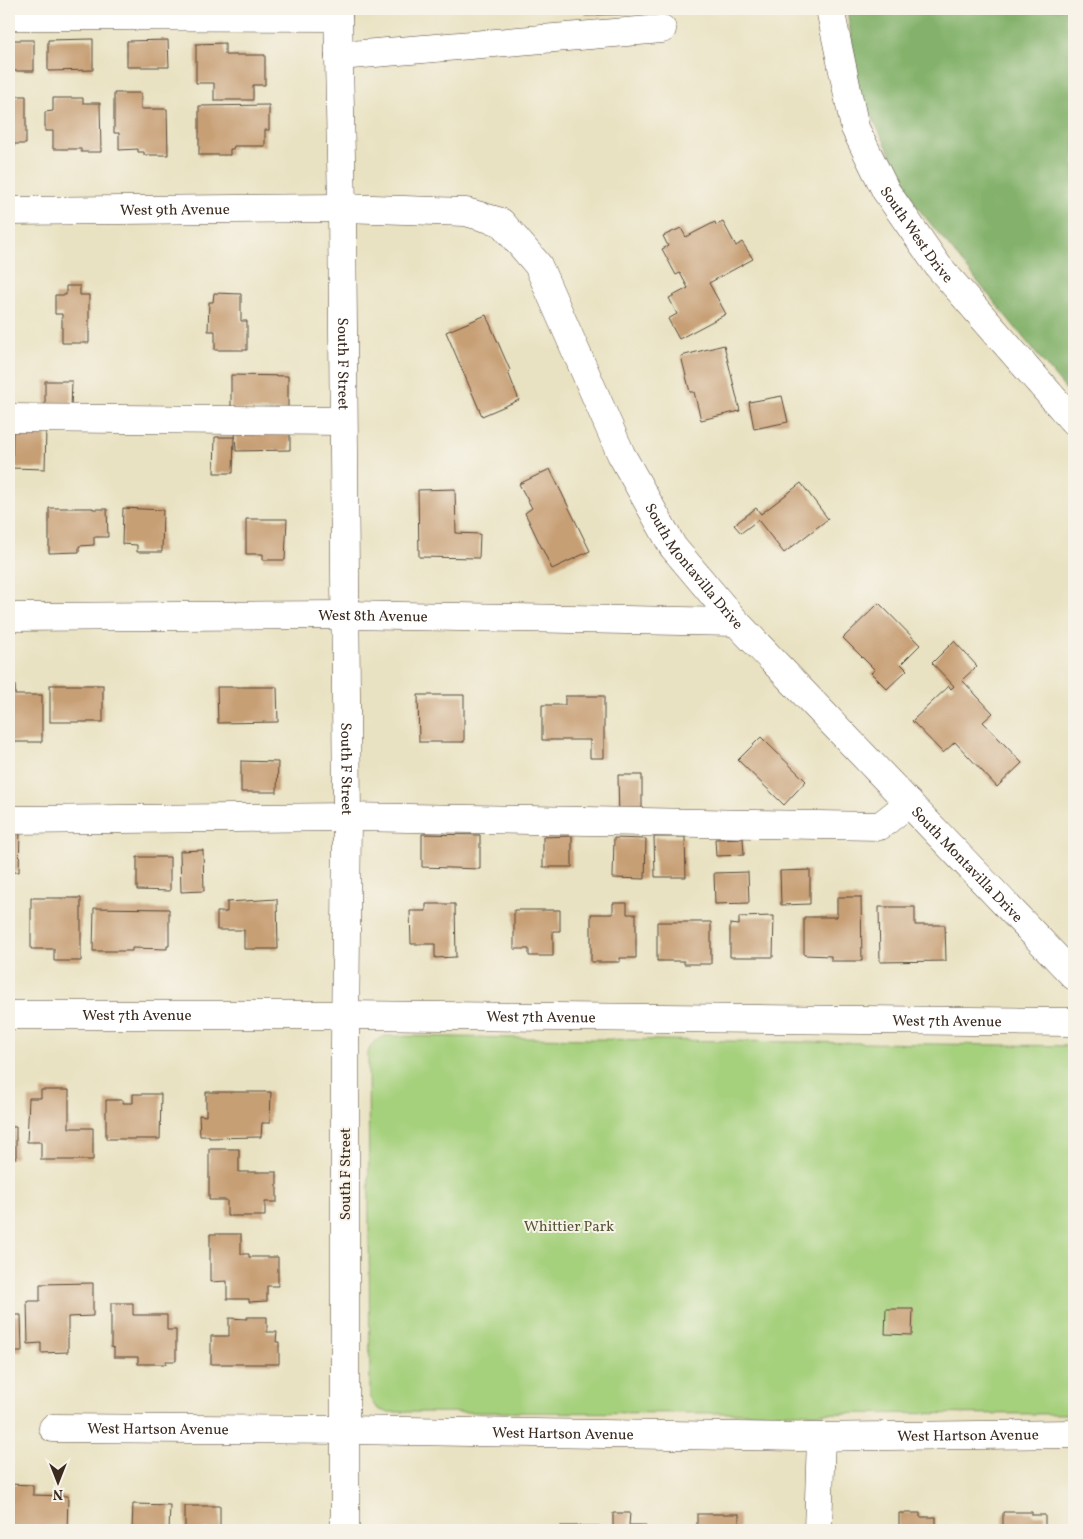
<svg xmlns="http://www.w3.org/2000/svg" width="1083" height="1539" viewBox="0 0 1083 1539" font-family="Vollkorn,serif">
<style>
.green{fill:#a5d07c;stroke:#707d4d}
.forest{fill:#84b26c;stroke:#606e45}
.building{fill:#c79f75}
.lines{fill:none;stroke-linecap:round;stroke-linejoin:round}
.minor-casing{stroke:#554637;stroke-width:29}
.minor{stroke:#fff;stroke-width:28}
.labels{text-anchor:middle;stroke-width:4;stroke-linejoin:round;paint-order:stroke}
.street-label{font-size:15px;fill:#3b2a1e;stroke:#f7f3e8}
.park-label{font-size:15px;fill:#565436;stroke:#f7f3e8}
</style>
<rect width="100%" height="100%" fill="#f7f3e8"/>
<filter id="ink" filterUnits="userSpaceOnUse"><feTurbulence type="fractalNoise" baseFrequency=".02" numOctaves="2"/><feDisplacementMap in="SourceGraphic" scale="10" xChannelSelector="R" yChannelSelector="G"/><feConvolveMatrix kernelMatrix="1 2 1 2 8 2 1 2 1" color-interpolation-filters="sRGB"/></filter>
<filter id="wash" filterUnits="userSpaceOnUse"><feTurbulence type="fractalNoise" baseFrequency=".0096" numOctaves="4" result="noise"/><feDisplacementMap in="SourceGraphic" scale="20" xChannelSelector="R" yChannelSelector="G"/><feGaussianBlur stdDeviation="1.12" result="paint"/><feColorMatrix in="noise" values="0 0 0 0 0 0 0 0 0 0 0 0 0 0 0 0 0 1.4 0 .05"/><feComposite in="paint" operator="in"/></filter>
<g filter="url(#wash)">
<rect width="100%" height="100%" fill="#e9e2c2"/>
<path class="green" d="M385 1036 1074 1046V1414L387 1412C377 1410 373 1406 370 1396L368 1053C371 1043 375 1040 385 1036Z"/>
<polygon class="forest" points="847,9 1074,9 1074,383 1066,390 917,207 859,91"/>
<g id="blocks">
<g class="building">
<polygon points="585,9 635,9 635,14 585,15"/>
<polygon points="93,39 93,70 48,71 48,40"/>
<rect x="9" y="40" width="25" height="31"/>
<polygon points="168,40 169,67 127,67 127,41"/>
<polygon points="225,43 225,55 265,55 265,85 253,85 253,100 214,100 214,83 196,83 196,44"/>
<polygon points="114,93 141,93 141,109 167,109 168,155 144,155 144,152 138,152 138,149 119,150 119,133 114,133"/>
<polygon points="9,96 26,96 26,144 14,144 14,148 9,148"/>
<polygon points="53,98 83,98 83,103 100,103 101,152 81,152 81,149 53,149 53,131 45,131 45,112 53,111"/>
<polygon points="269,105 269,130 265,130 265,146 234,146 233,149 230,149 230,155 199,155 199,106"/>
<polygon points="715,222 716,225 723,222 736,246 742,242 753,259 709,283 726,314 679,339 668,319 677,314 669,298 688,288 680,273 676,275 662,249 668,246 663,236 681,228 686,237"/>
<polygon points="66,286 80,286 80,295 89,295 89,343 62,343 62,314 55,314 55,295 66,295"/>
<polygon points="214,293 241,294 241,321 247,321 247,350 215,350 215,331 208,331 209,302 213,302"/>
<polygon points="486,315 510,370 508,372 519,400 482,416 446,332"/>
<polygon points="724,345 740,411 701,420 694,392 690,392 681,356"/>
<polygon points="231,375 288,376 288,411 231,409"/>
<polygon points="45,381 72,381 71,409 45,408"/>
<polygon points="782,396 788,422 754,429 749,402"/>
<polygon points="13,429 46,429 45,469 12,468"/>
<polygon points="235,430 290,430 290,450 236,451"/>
<polygon points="215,437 234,437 233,473 214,473"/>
<polygon points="550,469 590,551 552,569 525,513 532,508 519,484"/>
<polygon points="801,483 828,519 784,553 758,520 741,533 734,525 756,508 761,514"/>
<polygon points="455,489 456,533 480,534 479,558 419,557 418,490"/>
<polygon points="49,508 93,508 93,509 107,509 108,537 94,537 94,545 79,546 79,552 49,553"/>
<polygon points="123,508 163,510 162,552 137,552 137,545 122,544"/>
<polygon points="246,519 287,519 285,560 263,560 263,554 246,554"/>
<polygon points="879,603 920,645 901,664 907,670 887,689 871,673 875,670 843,638"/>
<polygon points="954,641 977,666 962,680 993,713 983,722 1022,763 997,787 955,742 943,753 912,721 949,686 951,689 954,686 932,663"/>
<polygon points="9,685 15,685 15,695 42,695 42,742 9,742"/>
<rect x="50" y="685" width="53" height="37"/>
<polygon points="217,687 277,687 278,722 218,723"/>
<polygon points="418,695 464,695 464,742 419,742"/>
<polygon points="565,696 604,696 604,758 590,758 590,740 542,740 542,705 565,705"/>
<polygon points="761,737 806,781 784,805 738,760"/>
<polygon points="241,761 278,762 277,792 241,792"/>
<polygon points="618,775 642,775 642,819 619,819"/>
<polygon points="9,830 20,830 19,872 9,872"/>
<polygon points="422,834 480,835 480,869 422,867"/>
<polygon points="572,836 572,867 543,867 543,837"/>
<polygon points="654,837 685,837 686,877 655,877"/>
<polygon points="614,838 646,839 645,879 613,878"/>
<polygon points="743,838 744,855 716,856 715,839"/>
<polygon points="203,850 204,891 181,892 180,851"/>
<polygon points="137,857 170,857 170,891 137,890"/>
<polygon points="810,870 810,904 781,905 780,871"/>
<polygon points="748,872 749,903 715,904 714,873"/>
<polygon points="837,897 861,897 862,961 831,961 831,956 804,955 804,917 837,917"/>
<polygon points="31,898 81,898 81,961 54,961 54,949 31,949"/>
<polygon points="277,899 278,949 244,949 244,930 217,930 217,912 227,912 227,902"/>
<polygon points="613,903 627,903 627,914 636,914 636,958 620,958 620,962 591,962 591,914 613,914"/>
<polygon points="426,904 455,904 456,957 435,958 435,944 411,944 410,911 426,911"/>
<polygon points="879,907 915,907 915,925 945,925 946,961 880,962"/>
<polygon points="94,908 169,909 169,946 167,946 167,949 132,948 132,951 93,951"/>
<polygon points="514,910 560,910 560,931 553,931 553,956 529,956 529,949 514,949"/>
<polygon points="774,916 773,957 730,957 730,924 739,925 739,917"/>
<polygon points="657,922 711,922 711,964 684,964 684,961 657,961"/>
<polygon points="41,1090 69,1090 69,1128 93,1128 93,1160 41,1160 41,1142 27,1142 29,1098 41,1098"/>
<polygon points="206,1092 271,1092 270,1123 262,1123 261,1137 209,1138 209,1136 200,1136 199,1115 206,1116"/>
<polygon points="133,1094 161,1094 160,1139 106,1139 106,1100 123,1100 123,1103 133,1103"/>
<rect x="9" y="1127" width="7" height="31"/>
<polygon points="209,1149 239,1149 239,1172 277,1172 277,1202 265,1202 265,1216 227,1216 227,1200 209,1200"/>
<polygon points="210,1234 241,1234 241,1254 249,1254 249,1257 278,1257 278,1286 267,1286 267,1301 249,1302 249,1299 227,1299 227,1281 210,1282"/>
<polygon points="93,1283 93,1316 68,1317 68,1352 41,1353 41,1343 28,1344 27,1301 40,1301 40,1284"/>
<polygon points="111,1303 133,1303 133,1315 167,1315 167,1330 176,1330 176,1361 166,1361 166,1364 138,1364 138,1357 114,1357 114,1348 111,1347"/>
<polygon points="886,1309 913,1309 912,1335 885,1334"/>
<polygon points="9,1315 21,1315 22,1352 9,1352"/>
<polygon points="247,1317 267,1317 267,1332 277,1332 276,1342 279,1342 279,1364 211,1364 211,1336 229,1336 229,1318 247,1319"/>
<polygon points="9,1484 33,1485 33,1495 68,1496 67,1530 9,1530"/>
<polygon points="133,1504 170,1505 169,1530 132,1530"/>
<rect x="185" y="1506" width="35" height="24"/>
<polygon points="1003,1512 1032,1512 1032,1515 1045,1515 1045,1530 1003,1530"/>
<polygon points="613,1513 630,1513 629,1525 646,1525 646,1530 613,1530"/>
<polygon points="899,1513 920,1513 920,1517 936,1517 936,1530 899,1530"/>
<rect x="697" y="1514" width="42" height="16"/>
<rect x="561" y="1526" width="38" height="4"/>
</g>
</g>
</g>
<g filter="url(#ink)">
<use href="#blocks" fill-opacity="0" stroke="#554637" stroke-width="1"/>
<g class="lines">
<g class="minor-casing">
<g id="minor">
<path id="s1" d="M338 9 342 208 347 817 345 1045V1530"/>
<path id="s2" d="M830 9 855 128 886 191 938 266 1074 422"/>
<polyline points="9,16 338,17"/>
<polyline points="339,56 662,29"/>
<path id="s3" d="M9 211 342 208 466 212 501 222 538 265 621 454 673 547 736 622 1074 976"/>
<polyline points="9,418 343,421"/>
<path id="s4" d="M9 617 345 615 736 622"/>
<polyline points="9,820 347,817 880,826 909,803"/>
<path id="s5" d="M9 1015H345L1074 1022"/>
<path id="s6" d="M53 1428 346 1430 799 1437 1074 1434"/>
<polyline points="818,1530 821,1437"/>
</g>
</g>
<use href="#minor" class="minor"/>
</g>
</g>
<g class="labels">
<g class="street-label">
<text dy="5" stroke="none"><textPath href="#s3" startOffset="166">West 9th Avenue</textPath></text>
<text dy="5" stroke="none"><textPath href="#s2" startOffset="245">South West Drive</textPath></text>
<text dy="5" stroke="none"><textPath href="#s1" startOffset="355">South F Street</textPath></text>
<text dy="5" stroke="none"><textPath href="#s3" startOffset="891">South Montavilla Drive</textPath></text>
<text dy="5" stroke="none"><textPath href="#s4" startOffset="364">West 8th Avenue</textPath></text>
<text dy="5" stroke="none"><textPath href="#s1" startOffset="760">South F Street</textPath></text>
<text dy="5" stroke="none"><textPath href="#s3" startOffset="1296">South Montavilla Drive</textPath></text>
<text dy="5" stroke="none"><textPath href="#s5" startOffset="128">West 7th Avenue</textPath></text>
<text dy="5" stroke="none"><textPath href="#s5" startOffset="532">West 7th Avenue</textPath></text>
<text dy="5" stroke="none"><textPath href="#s5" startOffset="938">West 7th Avenue</textPath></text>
<text transform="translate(345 1174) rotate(-90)" y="5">South F Street</text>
<text dy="5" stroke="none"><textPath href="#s6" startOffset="105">West Hartson Avenue</textPath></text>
<text dy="5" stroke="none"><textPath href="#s6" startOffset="510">West Hartson Avenue</textPath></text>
<text dy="5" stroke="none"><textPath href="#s6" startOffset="915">West Hartson Avenue</textPath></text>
</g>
<g class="park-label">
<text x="569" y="1231">Whittier Park</text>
</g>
</g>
<rect width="1083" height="1539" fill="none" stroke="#f7f3e8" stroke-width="30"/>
<g transform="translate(58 1482) rotate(180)" stroke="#f7f3e8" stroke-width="4" paint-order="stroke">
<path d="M0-4L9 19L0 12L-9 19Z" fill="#3b2a1e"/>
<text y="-8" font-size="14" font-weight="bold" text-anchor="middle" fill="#3b2a1e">N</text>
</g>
</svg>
